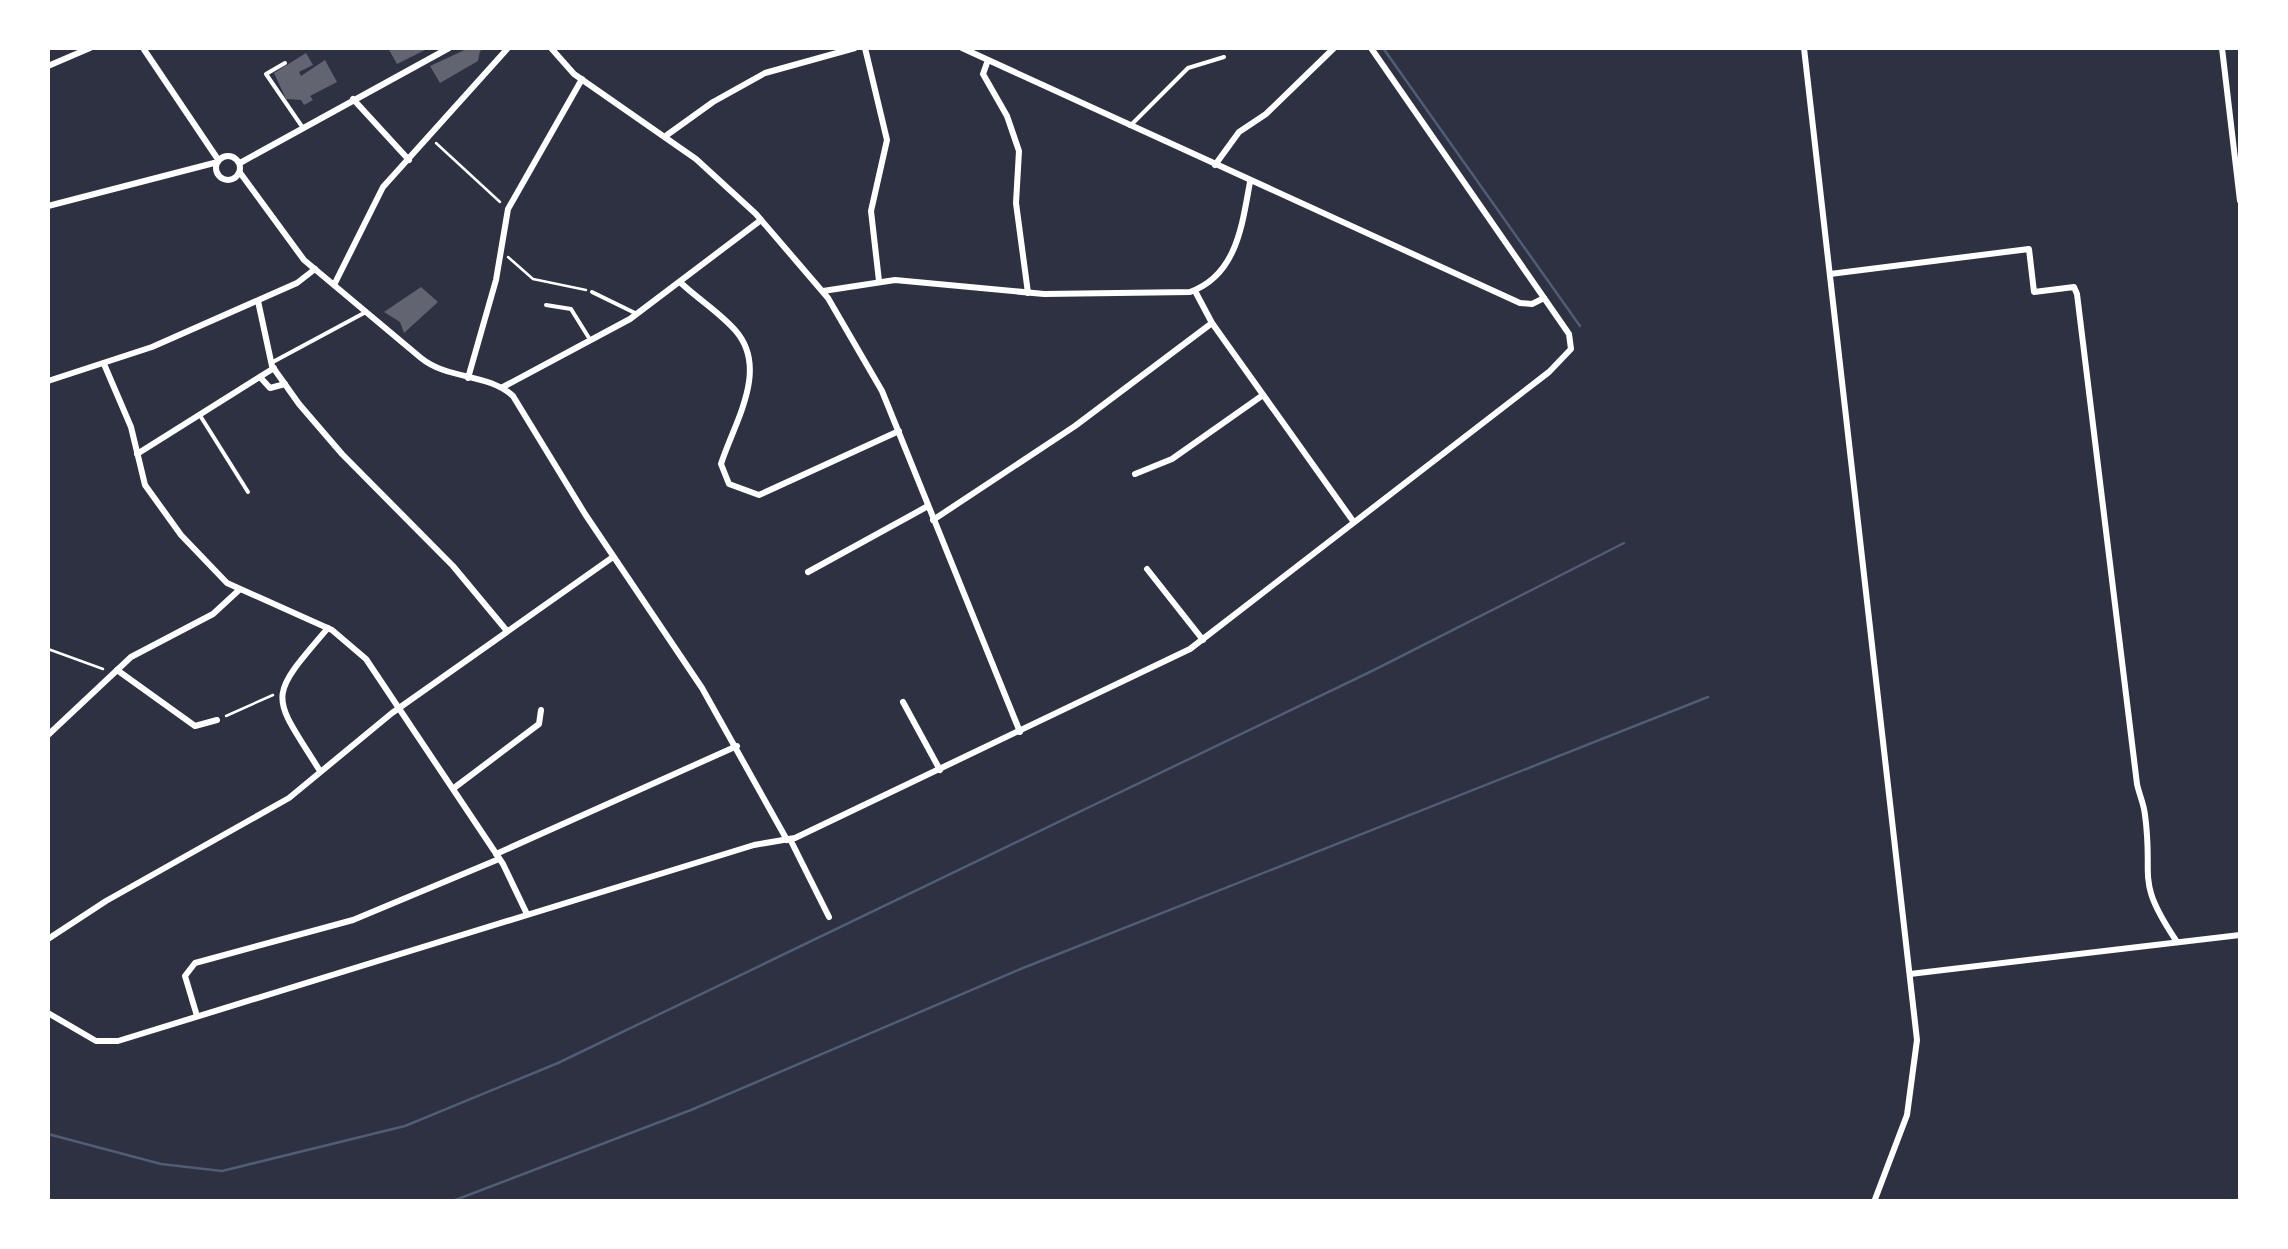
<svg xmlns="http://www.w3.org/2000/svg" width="2288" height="1249" viewBox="0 0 2288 1249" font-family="Manrope,sans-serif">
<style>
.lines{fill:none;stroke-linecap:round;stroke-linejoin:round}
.stream{stroke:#4f5d75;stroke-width:2.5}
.building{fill:#626471}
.path{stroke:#fff;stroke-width:2.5}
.service{stroke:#fff;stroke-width:4}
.minor{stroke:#fff;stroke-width:6}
</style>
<rect width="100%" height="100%" fill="#2d3142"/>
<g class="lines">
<g class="stream">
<polyline points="1383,48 1580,326"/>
<polyline points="48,1134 161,1164 222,1171 405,1126 558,1063 1374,670 1624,543"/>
<polyline points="450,1202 691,1110 1023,968 1708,697"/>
</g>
</g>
<g class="building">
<polygon points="388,48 429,48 397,64"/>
<polygon points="469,48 488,48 480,51 478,61 440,83 430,66"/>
<polygon points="306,53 313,65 299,72 301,76 325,60 337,82 310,96 313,100 304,105 301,100 286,99 274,73"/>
<polygon points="421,287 438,302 404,333 400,322 384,312"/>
</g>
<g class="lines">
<g class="path">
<polyline points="436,143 500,202"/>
<polyline points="508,257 533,279 586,290"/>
<polyline points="48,649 103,669"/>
<polyline points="226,716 273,695"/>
</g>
<g class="service">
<polyline points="285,63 266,74 303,128"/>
<polyline points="1130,126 1188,68 1224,57"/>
<polyline points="592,292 637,314"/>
<polyline points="546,305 571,309 589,338"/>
<polyline points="271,363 364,313"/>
<polyline points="201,417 248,492"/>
</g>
<g class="minor">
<polyline points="143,48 217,158"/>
<polyline points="551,48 574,74 696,159 756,214 828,298 882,391 1020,732"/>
<polyline points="865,48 887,140 871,211 879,281"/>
<polyline points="962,48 1520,303 1532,304 1544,298"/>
<polyline points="1804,48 1917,1040 1907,1115 1874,1202"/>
<polyline points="2222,48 2240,201"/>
<polyline points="988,60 983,74 1007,116 1019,151 1016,203 1028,293"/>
<polyline points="48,66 90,48"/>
<polyline points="353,99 409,160"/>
<polyline points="667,135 713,102 765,73 855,48"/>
<circle cx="228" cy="168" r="12"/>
<polyline points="240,163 449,48"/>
<polyline points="1215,165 1239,132 1266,114 1334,48"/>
<path d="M241 174 304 260 421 358C448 380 488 373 513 396L585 514 702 688 787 840"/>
<polyline points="48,206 214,163"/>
<path d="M1830 274 2029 249 2034 292 2074 287 2077 294 2137 784C2139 794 2144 804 2145 815 2154 881 2134 878 2177 942"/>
<polyline points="335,283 383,187 508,48"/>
<path d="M681 283C698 299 719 312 735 330 770 369 734 423 721 464L729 484 759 495 899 431"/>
<path d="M823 291 895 280 1044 294 1190 292C1237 275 1242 225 1250 182"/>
<polyline points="1195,291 1212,323 1353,521"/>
<polyline points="258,301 272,366 299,404 342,454 453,566 507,631"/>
<polyline points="104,364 131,427 145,485 181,535 227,583 332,630 366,659 503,864 526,912"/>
<polyline points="260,377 270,388 285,384"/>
<polyline points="468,378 496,280 508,209 582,79"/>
<polyline points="48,381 152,347 297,283 315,269"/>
<polyline points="503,387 630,319 761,220"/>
<polyline points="137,454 274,368"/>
<polyline points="1135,474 1172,459 1263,395"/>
<polyline points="933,520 1075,426 1212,323"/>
<polyline points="1147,569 1203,640"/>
<polyline points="808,572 928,506"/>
<polyline points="117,670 195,726 217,720"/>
<polyline points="903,702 940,770"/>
<polyline points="48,735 131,657 213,614 239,590"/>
<path d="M320 771C271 693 266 700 328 628"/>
<polyline points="454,788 539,724 541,710"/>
<polyline points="790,839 829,917"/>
<polyline points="496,854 737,746"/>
<polyline points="48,939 106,901 289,798 392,713 613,557"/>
<polyline points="1910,974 2240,935"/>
<polyline points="48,1013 96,1041 118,1041 754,845 795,838 1190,649 1549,372 1571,349 1569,334 1371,48"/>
<polyline points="197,1016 185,976 195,963 353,920 499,859"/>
</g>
</g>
<rect width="2288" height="1249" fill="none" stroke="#ffffff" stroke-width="100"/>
</svg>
